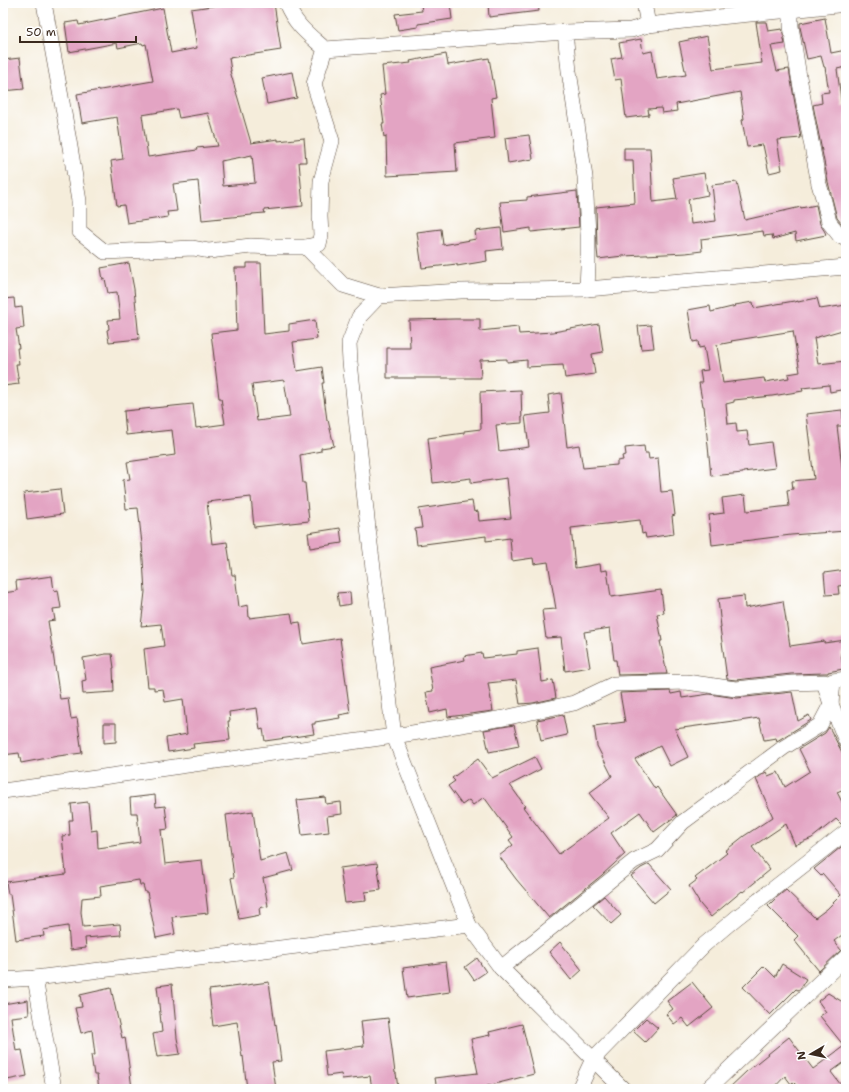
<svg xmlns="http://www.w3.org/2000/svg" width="849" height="1092" viewBox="0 0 849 1092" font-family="'Shantell Sans',sans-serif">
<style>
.building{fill:#e3a4c3;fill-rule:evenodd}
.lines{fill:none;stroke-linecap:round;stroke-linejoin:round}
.minor-casing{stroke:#57473a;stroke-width:16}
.minor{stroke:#fff;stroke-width:15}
</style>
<rect width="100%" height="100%" fill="#fff"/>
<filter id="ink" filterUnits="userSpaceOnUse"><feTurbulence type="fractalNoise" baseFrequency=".025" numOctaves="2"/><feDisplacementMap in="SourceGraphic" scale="8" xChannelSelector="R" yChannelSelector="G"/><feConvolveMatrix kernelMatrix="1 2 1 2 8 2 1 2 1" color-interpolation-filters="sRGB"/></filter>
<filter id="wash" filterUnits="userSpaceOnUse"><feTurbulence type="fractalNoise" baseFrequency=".012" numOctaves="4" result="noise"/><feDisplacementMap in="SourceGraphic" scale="16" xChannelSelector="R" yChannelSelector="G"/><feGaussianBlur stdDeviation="0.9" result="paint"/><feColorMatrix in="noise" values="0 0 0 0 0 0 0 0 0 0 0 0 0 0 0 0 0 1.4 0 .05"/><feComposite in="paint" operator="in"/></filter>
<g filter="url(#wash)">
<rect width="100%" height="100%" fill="#f5eddb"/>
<g id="blocks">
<g class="building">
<path d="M220 3H274L281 50 229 58 231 71H230L251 143 278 139V141L304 138 306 162H299L303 206 264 210 265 213 252 214V215L202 220 198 181 173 184 177 211 167 212 168 217 127 223 124 205 117 206 111 161 123 159 117 117 82 123 77 94 153 81 146 44 143 45 142 43 118 48 117 43 69 52 65 23 78 21 79 25 163 8 171 53 197 48 191 9 220 5ZM177 109 179 118 208 113 218 146 196 148 197 150 148 157 142 115ZM252 155 255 183 223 186 221 161Z"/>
<polygon points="427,3 450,3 452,19 418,24 418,27 398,30 395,14 422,11 421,4"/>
<polygon points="488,3 538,3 539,11 489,17"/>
<polygon points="825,18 831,53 846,50 846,67 837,69 842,106 846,105 846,229 837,218 828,182 813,105 822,103 821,93 829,92 825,67 824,67 821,56 807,59 800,27 800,23"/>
<polygon points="756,22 766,22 768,31 782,29 785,44 771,46 777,71 789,69 801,138 777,140 782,170 769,173 763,145 747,147 742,120 744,119 740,92 676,104 677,111 662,113 661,108 648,109 649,115 626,118 621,79 615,80 611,59 622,57 619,43 641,39 643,53 652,51 657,79 686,75 679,42 707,36 713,69 762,63"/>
<polygon points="446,54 448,65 489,58 496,97 491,98 495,138 455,143 457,172 387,176 386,136 384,137 382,124 384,124 380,95 385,94 382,66 411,63 410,61"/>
<polygon points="20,58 24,89 3,91 3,60"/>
<polygon points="292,72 297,98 267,104 262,78"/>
<polygon points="529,135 533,159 508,163 505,138"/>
<polygon points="624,148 650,148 653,202 677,199 673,178 704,173 708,195 688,199 691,224 716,221 712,185 737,182 745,220 801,207 801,208 816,205 820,224 825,232 826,235 796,241 795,233 773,239 772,235 764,236 763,231 701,239 702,251 686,253 623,256 598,259 597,249 596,207 635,203 633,160 624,160"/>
<polygon points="577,191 579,227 531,232 531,228 504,232 500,202 527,200 527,197"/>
<polygon points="501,228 503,249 486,251 487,261 457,266 457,264 422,268 417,232 441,229 443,245 476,239 475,231"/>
<polygon points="129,263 134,289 139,339 109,342 107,330 109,329 108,320 120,319 117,292 108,293 105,279 103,280 101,268"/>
<path d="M247 263H261L264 334 289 331V324L315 320 317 339 293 342 297 371 322 367 324 383H322L327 420H328L334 446 321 448V451L300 455 303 483H305L309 521 254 527 251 497 207 502 212 544 227 542 232 575H235L239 607 248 605 249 618 291 613 293 623 300 622 303 644 340 638 350 713 339 715 340 718 315 722V724H312L314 734 265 741 263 729 260 730 257 708 229 712 230 721H228L230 740 193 744 194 748 168 752 166 738 187 734 183 699 165 702 163 689 154 690V687H148L144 649 164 646 161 624 141 626 145 592 142 544 138 508 126 509 123 480 130 479 127 462 175 455 172 430 126 435 124 411 193 404 196 428 225 424 221 398H219L211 333 237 330 235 268H247ZM284 380 290 417 257 421 252 384Z"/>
<polygon points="14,298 15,308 22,307 24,328 16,329 19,348 17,348 19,364 16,364 19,384 3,386 3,299"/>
<path d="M817 298 820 309 846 305V329L814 338 818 364 846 361V389L830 392 829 385 802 388 803 391 772 396 734 400V402L726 404 728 424 736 423 737 432 747 431 749 445 771 442 775 468 743 472V473L711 476 704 406H703L699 383H702L700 371 708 370 704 347 699 348 698 341 693 342 688 310 710 306 711 312 736 306 735 305 753 302 754 308 794 301 795 302 798 301V302ZM793 331 800 372 788 374 789 378 765 382 764 378 723 383 717 345 732 342 731 341Z"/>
<polygon points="455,319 480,319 480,331 518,327 519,334 553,332 599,324 603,352 592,354 595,374 565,378 563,365 527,367 527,360 507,362 507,359 480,360 481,378 387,378 387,348 410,348 409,320"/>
<polygon points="651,325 654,348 641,349 638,326"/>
<polygon points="521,390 522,423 496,425 499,451 529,447 525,416 550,413 548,395 561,393 567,447 579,445 583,468 617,465 617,461 623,460 622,456 626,455 625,448 644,446 645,453 648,453 649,459 658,458 661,492 672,491 675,515 672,516 674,534 646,538 645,533 642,534 640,520 571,528 575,568 600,564 601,571 607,570 611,597 661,590 664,613 657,614 662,641 660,641 667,674 618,675 616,660 614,660 610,628 584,632 590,667 565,671 561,637 546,638 542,610 556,609 548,562 534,564 533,558 512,561 510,538 486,541 486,536 417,545 415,529 422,528 419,509 472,501 474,512 478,511 479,521 511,518 507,478 471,483 471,478 433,483 428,438 464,433 464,431 481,429 480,392"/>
<polygon points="842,410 844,426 837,426 843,475 846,475 846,531 791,535 712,545 709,515 724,513 722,498 745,495 747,511 789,506 787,490 793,489 792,481 814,479 806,414"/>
<polygon points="60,489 63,514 27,519 24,493"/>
<polygon points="340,528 342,543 310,548 308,533"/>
<polygon points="846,570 846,585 838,586 839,594 826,595 824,573"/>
<polygon points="52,576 54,591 58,590 61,608 53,609 55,620 48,621 60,699 68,698 71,719 77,718 82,753 58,756 21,763 19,753 3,755 3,593 17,591 16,581"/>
<polygon points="350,592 351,604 339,606 337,593"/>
<polygon points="744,596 745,608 783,601 790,646 824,641 824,643 846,640 846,652 841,653 843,669 828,672 828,673 825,673 791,674 736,680 727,679 720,627 721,627 718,599"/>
<polygon points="538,648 542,682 553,680 556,698 533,703 520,704 516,680 488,683 493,711 448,717 447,709 430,713 426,692 433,691 429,667 465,660 464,656 482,653 483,658 517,654 517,651"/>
<polygon points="106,654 112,654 114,668 113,668 114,692 83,694 82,681 86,680 83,658"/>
<polygon points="670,691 671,694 681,692 682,698 709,694 737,698 792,692 798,721 809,715 811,720 777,741 776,738 764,740 759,718 733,722 733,721 675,729 688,757 670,766 660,746 635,759 655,789 657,787 677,815 654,832 640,812 611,833 625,854 602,875 549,918 516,879 499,856 513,845 509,840 513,837 484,797 473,805 469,800 462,805 448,786 455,781 452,778 478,759 492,778 535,757 541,769 510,785 525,806 523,807 559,854 609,818 589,793 612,776 597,746 594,726 625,722 620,693"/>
<polygon points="563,715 567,735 541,741 537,720"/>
<polygon points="104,723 116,723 116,742 104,743"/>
<polygon points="514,725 519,746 489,752 484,730"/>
<polygon points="829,727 846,760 846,788 837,792 846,810 846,823 841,824 836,819 812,838 795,845 786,824 752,847 770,870 743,892 742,891 711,917 700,904 689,886 697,880 695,878 727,853 725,851 744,836 773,817 756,779 766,772 768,776 778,772 785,787 810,771 799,749 825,733"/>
<polygon points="155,795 156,807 165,806 168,829 161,830 165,864 202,860 208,913 172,917 175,934 156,938 147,892 145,892 143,885 140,885 139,880 100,886 101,896 82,898 81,912 83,927 120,924 121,935 85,938 86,948 70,950 68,926 43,930 44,936 16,940 10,894 8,894 6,882 66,874 62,836 70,835 69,820 73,820 71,804 88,802 91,831 97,830 98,848 140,842 137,813 131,813 130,798"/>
<polygon points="325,797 326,804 341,802 342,814 327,816 329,832 302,835 297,800"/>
<polygon points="253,811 260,861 288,853 293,870 263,878 268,906 259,908 260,915 239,919 231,878 234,877 226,815"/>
<polygon points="846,843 846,932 834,941 841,950 819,971 794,940 798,936 768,906 776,898 786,890 815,918 827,909 841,895 823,874 821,876 814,869"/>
<polygon points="377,863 381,890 365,892 366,901 345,903 340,868"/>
<polygon points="649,864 671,889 654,903 631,876 641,868"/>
<polygon points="604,896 621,915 611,924 593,905"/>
<polygon points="560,942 582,970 571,980 549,952"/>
<polygon points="477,958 486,972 474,980 465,967"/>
<polygon points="446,962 450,992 407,998 403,968"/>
<polygon points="782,964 806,979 800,989 798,990 796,989 770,1015 743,987 764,966 775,977"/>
<polygon points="269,982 275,1025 276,1024 281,1061 272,1062 276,1089 247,1089 243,1056 242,1057 237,1022 213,1026 209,990"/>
<polygon points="692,982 713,1008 689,1027 682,1018 674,1024 666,1014 673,1009 667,1001"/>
<polygon points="172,984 177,1038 180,1054 157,1057 153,1034 162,1032 157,986"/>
<polygon points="111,988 122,1038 125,1037 132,1088 99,1089 97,1075 94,1075 91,1055 95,1055 92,1030 81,1033 75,1008 82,1007 80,995"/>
<polygon points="828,993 846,1004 846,1061 831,1072 844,1089 800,1089 793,1082 791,1084 785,1076 773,1089 728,1089 747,1071 789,1037 813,1069 844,1046 820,1016 826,1012 818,1001"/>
<polygon points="28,1000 29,1015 11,1017 16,1051 22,1050 27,1076 7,1080 3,1060 3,1004"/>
<polygon points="388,1018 395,1073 396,1073 398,1089 372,1089 370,1076 342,1079 341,1074 327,1076 324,1051 364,1046 361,1021"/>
<polygon points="646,1018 658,1028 645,1042 633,1031"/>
<polygon points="522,1024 534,1074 487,1086 488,1089 437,1089 435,1078 478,1073 471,1039 490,1035 489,1032"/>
</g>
</g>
</g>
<g filter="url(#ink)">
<use href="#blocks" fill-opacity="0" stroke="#57473a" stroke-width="1"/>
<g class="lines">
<g class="minor-casing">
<g id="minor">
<polyline points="44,3 69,141 79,201 79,231 105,252 193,248 209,251 251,246 271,247 306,247 343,285 379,296 461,291 587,289 846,267"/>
<path d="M286 3C296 26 307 33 325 49L314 84 332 141 321 181 320 217 321 235 319 244 306 247"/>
<polyline points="644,3 648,25"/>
<polyline points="791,10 846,4"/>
<polyline points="325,49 565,32"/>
<polyline points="587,289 588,266 588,235 585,177 569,71 565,32 631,30 648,25 719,17 791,10 791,26 799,77 819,184 824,201 829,222 840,236 846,239"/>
<polyline points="379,296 359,317 349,343 350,362 368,528 394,736 469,925 501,968 623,1089"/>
<polyline points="3,791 394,736 504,718 574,703 614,684 686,682 736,689 792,683 824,682 831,704 846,741"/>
<polyline points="501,968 634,861 657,850 683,822 783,748 820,725 831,704 833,681 846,679"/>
<polyline points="35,978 54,1089"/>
<polyline points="3,980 35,978 469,925"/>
<polyline points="579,1089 593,1059 704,945 736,918 846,832"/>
<polyline points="708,1089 846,957"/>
</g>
</g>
<use href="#minor" class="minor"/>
</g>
</g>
<rect width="849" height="1092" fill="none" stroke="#fff" stroke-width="16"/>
<g transform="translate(811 1054) rotate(261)" stroke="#ffffff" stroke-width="3" paint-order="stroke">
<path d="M0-3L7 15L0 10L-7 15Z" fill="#3b2a1e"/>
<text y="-6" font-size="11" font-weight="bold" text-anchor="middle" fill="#3b2a1e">N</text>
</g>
<path d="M20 36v6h116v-6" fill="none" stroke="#3b2a1e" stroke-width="2"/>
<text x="26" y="36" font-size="12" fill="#3b2a1e" stroke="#ffffff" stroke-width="3" paint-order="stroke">50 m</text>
</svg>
